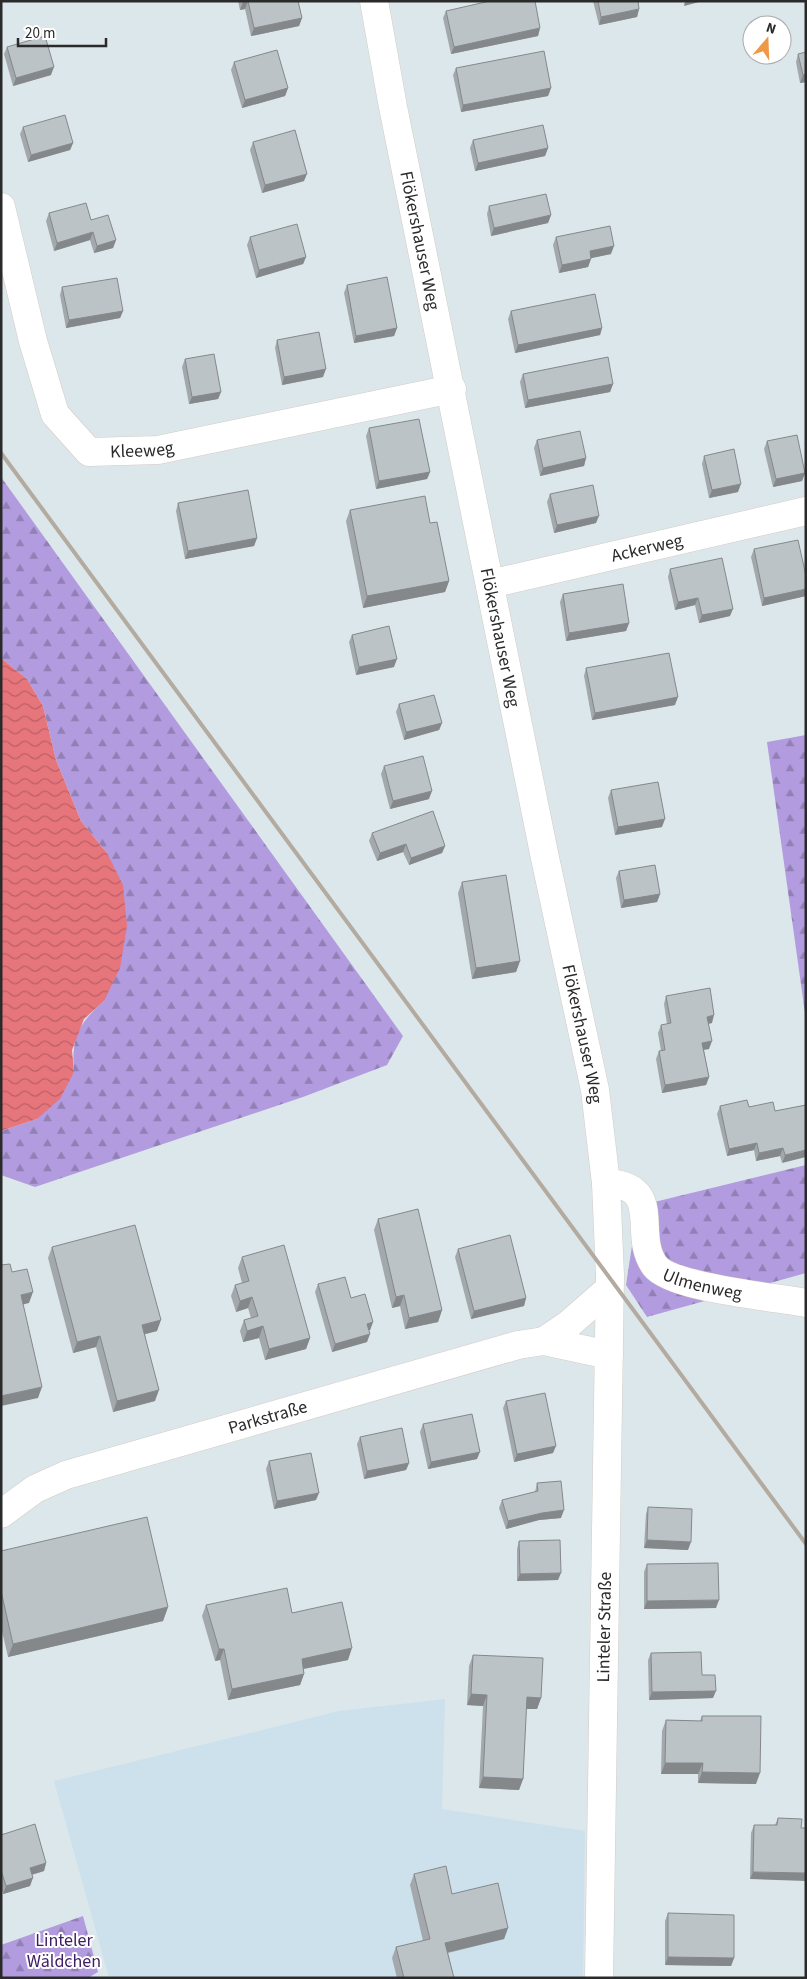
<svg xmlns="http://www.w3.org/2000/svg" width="807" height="1979" viewBox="0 0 807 1979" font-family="'Source Sans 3',sans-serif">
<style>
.education{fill:#cde1ec}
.forest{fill:url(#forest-firs)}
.water{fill:url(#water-waves)}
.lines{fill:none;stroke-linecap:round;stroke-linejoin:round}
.minor-casing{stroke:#d3ccc5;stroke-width:29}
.minor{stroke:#fff;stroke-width:28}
.rail{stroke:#b3aaa0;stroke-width:4}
.wall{fill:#a2a8ab}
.shaded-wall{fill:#84888b}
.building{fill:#bcc3c7;stroke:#84888b}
.labels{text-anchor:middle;stroke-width:4;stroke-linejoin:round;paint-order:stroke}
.street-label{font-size:18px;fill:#2a2a2a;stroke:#fff}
.park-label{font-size:18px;fill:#3e1e62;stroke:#fff}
</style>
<defs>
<pattern id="forest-firs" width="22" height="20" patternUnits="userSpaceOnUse" patternTransform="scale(1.25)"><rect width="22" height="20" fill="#b29cdf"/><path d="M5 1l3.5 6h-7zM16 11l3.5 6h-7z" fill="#917fb5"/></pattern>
<pattern id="water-waves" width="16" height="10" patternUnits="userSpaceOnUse" patternTransform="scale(1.25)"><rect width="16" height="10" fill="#e7757c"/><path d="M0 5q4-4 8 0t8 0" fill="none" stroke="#bb6066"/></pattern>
</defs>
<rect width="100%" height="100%" fill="#dce7eb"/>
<polygon class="education" points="445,1699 442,1809 585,1831 583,1978 109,1978 54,1781 339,1711"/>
<g class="forest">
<path d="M1 477 403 1036 387 1065 303 1097 35 1187 1 1175V1131L37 1119 74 1072C71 1038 78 1024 104 1001L107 853 81 821 56 760 43 706 27 679 1 658Z"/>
<polygon points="806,735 806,1020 767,742"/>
<polygon points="806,1165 806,1273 647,1317 626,1285 638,1206"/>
<polygon points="83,1916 98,1972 88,1978 1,1978 1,1945"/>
</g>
<polygon class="water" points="1,658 27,679 43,706 56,760 81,821 107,853 123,885 127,926 120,968 104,1001 84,1019 72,1050 74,1072 60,1099 37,1119 1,1131"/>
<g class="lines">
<g class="minor-casing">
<g id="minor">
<path id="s1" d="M374 1 393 107 545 858 595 1090 606 1183 610 1276 599 1978"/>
<path id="s2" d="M1 207 33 341 55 414 89 452 158 450 452 389"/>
<path id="s3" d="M490 584 806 511"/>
<path id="s4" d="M606 1183C666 1186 631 1234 655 1266 672 1288 775 1297 806 1303"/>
<polyline points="544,1341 569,1324 609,1289"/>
<path id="s5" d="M1 1514 35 1489 66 1475 518 1345 544 1341 609 1355"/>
</g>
</g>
<use href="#minor" class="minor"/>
<polyline class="rail" points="1,453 806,1544"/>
</g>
<g class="wall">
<polygon points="238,1 298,1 302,18 299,26 251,36 245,9 240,10"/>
<polygon points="593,1 638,1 639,9 637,17 599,25"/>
<polygon points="446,11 540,28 538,36 451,54 443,18"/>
<polygon points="7,47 51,75 13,86 4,54"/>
<polygon points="798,54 806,82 800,83 796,62"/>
<polygon points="234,62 288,88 285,96 242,108 231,70"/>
<polygon points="456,68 551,88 548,96 461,112 453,75"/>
<polygon points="23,127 73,143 70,150 28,162 20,134"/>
<polygon points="473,140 548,148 545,156 475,171 470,148"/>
<polygon points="253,142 304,181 262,193 250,150"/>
<polygon points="489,206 551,215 548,223 491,236 487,214"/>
<polygon points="49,213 91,220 116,240 113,248 94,253 90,240 54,251 46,221"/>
<polygon points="250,237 306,257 303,264 256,278 247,245"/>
<polygon points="556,237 611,254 591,258 588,267 559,273 553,245"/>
<polygon points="347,285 397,328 394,336 354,343 344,293"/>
<polygon points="62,287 123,311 120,318 66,328 60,295"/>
<polygon points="511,311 602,328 600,335 515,353 508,319"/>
<polygon points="277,340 323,377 282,385 275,348"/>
<polygon points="185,359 221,392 218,399 189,404 182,367"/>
<polygon points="523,374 613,384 610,392 525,408 520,382"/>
<polygon points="369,428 430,472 427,479 376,489 366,436"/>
<polygon points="537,440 586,458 584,466 540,476 534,448"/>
<polygon points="767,441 805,473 802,481 773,487 764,449"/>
<polygon points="704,456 738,492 709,498 702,464"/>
<polygon points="550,494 596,523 554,533 547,502"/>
<polygon points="178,503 257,538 254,546 185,559 176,511"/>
<polygon points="350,510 430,523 449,581 445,592 363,608 346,521"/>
<polygon points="754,549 806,596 762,606 751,557"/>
<polygon points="670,569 730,616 699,623 695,605 675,610 668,577"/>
<polygon points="563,594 629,623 626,631 566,641 560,602"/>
<polygon points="352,635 394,667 356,675 349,642"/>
<polygon points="586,668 675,705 592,720 584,676"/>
<polygon points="399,704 442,723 439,730 404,740 396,712"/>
<polygon points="384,766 429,799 390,809 381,774"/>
<polygon points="611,790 662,827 615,835 608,798"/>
<polygon points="372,833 445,846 442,853 409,865 403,852 377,861 369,841"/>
<polygon points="619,871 660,894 657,902 621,908 616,878"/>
<polygon points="462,882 520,961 516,972 472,979 458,893"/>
<polygon points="666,996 712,1023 709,1024 709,1049 704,1050 709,1077 706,1085 662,1093 656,1059 659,1051 661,1051 658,1033 661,1025 667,1024 664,1004"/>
<polygon points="806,1105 782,1163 780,1156 756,1161 754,1150 727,1156 717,1114 720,1106 749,1107 775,1111"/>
<polygon points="378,1219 442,1310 438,1322 405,1329 400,1306 392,1308 374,1230"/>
<polygon points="52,1247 157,1331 145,1334 155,1401 113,1412 96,1347 73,1353 48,1258"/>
<polygon points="458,1249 526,1298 524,1306 471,1319 455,1257"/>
<polygon points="242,1257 310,1338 306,1349 265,1360 259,1338 243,1342 240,1331 244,1320 251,1318 248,1308 236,1312 231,1296 235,1285 242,1283 238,1268"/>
<polygon points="318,1284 351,1298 373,1322 370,1330 368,1330 367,1342 332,1352 315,1292"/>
<polygon points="506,1401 553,1453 514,1462 503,1408"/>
<polygon points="423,1424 477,1459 428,1469 420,1432"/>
<polygon points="360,1437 409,1463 406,1470 364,1479 357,1444"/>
<polygon points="269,1461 316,1500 274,1509 266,1469"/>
<polygon points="537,1483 561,1518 539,1520 506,1529 499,1508 502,1500 535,1492"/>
<polygon points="648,1507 688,1550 644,1548 646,1514"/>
<polygon points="519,1541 558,1580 517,1581 517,1549"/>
<polygon points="1,1551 168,1607 163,1621 8,1657 1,1627"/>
<polygon points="647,1564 716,1608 644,1609 644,1572"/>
<polygon points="206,1605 292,1613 348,1660 303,1669 304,1674 300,1685 228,1700 220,1660 215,1661 202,1616"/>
<polygon points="651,1653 702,1675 713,1698 649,1700 648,1660"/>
<polygon points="473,1655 541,1698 537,1709 526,1709 523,1779 519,1790 479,1788 483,1706 467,1705 469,1666"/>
<polygon points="702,1716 756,1784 698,1783 698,1774 661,1774 662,1731 666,1720 700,1721"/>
<polygon points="778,1818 801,1828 750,1879 751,1833 754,1825 775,1825"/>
<polygon points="1,1835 46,1863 44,1871 32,1875 30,1886 3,1894 1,1887"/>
<polygon points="414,1874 452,1894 508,1928 504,1939 448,1953 454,1978 397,1978 392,1958 396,1947 423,1941 410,1885"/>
<polygon points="668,1913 734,1958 731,1966 665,1965 665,1921"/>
</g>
<g class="shaded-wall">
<polygon points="248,1 245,9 240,10 243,2"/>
<polygon points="685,1 703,1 684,6"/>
<polygon points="639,9 637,17 599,25 601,17"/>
<polygon points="302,18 299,26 251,36 254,28"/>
<polygon points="540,28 538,36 451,54 454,47"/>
<polygon points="54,67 51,75 13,86 16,78"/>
<polygon points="806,74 806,82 800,83 803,75"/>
<polygon points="288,88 285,96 242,108 245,100"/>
<polygon points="551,88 548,96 461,112 463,105"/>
<polygon points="73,143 70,150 28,162 31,155"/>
<polygon points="548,148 545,156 475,171 478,163"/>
<polygon points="307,174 304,181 262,193 265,185"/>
<polygon points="551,215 548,223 491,236 494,228"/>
<polygon points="93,232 90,240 54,251 57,243"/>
<polygon points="116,240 113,248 94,253 97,246"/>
<polygon points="614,246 611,254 587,259 590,251"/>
<polygon points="306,257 303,264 256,278 259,270"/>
<polygon points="591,259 588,267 559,273 562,265"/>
<polygon points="123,311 120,318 66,328 69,320"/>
<polygon points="397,328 394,336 354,343 356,336"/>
<polygon points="602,328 600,335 515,353 518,345"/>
<polygon points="326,369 323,377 282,385 284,377"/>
<polygon points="613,384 610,392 525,408 528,400"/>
<polygon points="221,392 218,399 189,404 192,397"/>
<polygon points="586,458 584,466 540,476 543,468"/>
<polygon points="430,472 427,479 376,489 379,481"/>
<polygon points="805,473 802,481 773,487 776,479"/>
<polygon points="741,484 738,492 709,498 712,490"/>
<polygon points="599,516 596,523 554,533 557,525"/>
<polygon points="257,538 254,546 185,559 188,551"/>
<polygon points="449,581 445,592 363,608 367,596"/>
<polygon points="806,589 806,596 762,606 764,598"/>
<polygon points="698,598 695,605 675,610 678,602"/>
<polygon points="733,609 730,616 699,623 702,615"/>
<polygon points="629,623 626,631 566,641 569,633"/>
<polygon points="397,659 394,667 356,675 359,667"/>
<polygon points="678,697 675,705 592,720 595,713"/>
<polygon points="442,723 439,730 404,740 406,732"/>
<polygon points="432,791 429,799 390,809 393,801"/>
<polygon points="665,819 662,827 615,835 618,827"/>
<polygon points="406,844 403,852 377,861 380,853"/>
<polygon points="445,846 442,853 409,865 411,858"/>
<polygon points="660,894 657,902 621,908 624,900"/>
<polygon points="520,961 516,972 472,979 476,968"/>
<polygon points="714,1015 712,1023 705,1024 707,1017"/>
<polygon points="712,1041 709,1049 700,1050 702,1043"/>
<polygon points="709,1077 706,1085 662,1093 665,1085"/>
<polygon points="757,1143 754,1150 727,1156 729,1149"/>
<polygon points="783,1148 780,1156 756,1161 759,1153"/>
<polygon points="806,1150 806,1157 782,1163 785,1155"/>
<polygon points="33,1292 29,1303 17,1306 21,1295"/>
<polygon points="404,1295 400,1306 392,1308 396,1297"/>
<polygon points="252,1297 248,1308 236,1312 240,1301"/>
<polygon points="526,1298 524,1306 471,1319 474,1311"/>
<polygon points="442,1310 438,1322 405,1329 409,1318"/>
<polygon points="161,1320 157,1331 138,1336 142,1325"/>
<polygon points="373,1322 370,1330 364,1332 367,1324"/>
<polygon points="263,1326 259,1338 243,1342 247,1331"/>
<polygon points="370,1334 367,1342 332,1352 335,1344"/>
<polygon points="100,1336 96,1347 73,1353 77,1342"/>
<polygon points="310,1338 306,1349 265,1360 269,1349"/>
<polygon points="42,1387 38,1398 1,1406 1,1396"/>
<polygon points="159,1390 155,1401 113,1412 117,1401"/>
<polygon points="556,1446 553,1453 514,1462 517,1454"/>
<polygon points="480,1452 477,1459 428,1469 431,1462"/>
<polygon points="409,1463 406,1470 364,1479 367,1471"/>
<polygon points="319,1493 316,1500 274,1509 277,1501"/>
<polygon points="564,1510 561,1518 539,1520 506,1529 508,1521 542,1513"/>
<polygon points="647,1540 691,1542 688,1550 644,1548"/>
<polygon points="561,1573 558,1580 517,1581 520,1574"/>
<polygon points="719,1600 716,1608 644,1609 647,1601"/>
<polygon points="168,1607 163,1621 8,1657 13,1644"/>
<polygon points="352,1648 348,1660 298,1670 302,1659"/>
<polygon points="219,1649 224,1649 220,1660 215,1661"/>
<polygon points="304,1674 300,1685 228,1700 232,1689"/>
<polygon points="716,1691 713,1698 649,1700 652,1692"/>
<polygon points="471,1694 487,1695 483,1706 467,1705"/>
<polygon points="527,1697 541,1698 537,1709 523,1709"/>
<polygon points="665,1763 703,1763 698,1774 661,1774"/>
<polygon points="702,1772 760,1773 756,1784 698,1783"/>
<polygon points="483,1777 523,1779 519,1790 479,1788"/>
<polygon points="46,1863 44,1871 27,1876 30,1868"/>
<polygon points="753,1872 806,1873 806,1881 750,1879"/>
<polygon points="33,1878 30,1886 3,1894 6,1886"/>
<polygon points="508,1928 504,1939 441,1954 445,1943"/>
<polygon points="668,1957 734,1958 731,1966 665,1965"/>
</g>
<g class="building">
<polygon points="248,1 298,1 302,18 254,28"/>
<polygon points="490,1 535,1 540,28 454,47 446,11"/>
<polygon points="598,1 638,1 639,9 601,17"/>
<polygon points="45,36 54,67 16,78 7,47"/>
<polygon points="277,50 288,88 245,100 234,62"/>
<polygon points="544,51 551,88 463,105 456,68"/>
<polygon points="806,52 806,74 803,75 798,54"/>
<polygon points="65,115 73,143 31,155 23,127"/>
<polygon points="543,125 548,148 478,163 473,140"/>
<polygon points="295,130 307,174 265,185 253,142"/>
<polygon points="546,194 551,215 494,228 489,206"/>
<polygon points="86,203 91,220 108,215 116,240 97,246 93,232 57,243 49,213"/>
<polygon points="297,224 306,257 259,270 250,237"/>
<polygon points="610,226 614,246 590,251 591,259 562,265 556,237"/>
<polygon points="387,277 397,328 356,336 347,285"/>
<polygon points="117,278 123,311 69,320 62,287"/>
<polygon points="595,294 602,328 518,345 511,311"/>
<polygon points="319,332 326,369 284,377 277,340"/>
<polygon points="214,354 221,392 192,397 185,359"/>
<polygon points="608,357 613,384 528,400 523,374"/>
<polygon points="419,419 430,472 379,481 369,428"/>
<polygon points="580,431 586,458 543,468 537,440"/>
<polygon points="797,435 805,473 776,479 767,441"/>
<polygon points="734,449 741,484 712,490 704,456"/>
<polygon points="593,485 599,516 557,525 550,494"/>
<polygon points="248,490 257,538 188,551 178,503"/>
<polygon points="425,496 430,523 437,522 449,581 367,596 350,510"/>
<polygon points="798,540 806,576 806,589 764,598 754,549"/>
<polygon points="722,558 733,609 702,615 698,598 678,602 670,569"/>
<polygon points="623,584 629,623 569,633 563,594"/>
<polygon points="389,626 397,659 359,667 352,635"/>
<polygon points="669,653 678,697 595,713 586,668"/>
<polygon points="434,695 442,723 406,732 399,704"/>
<polygon points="423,756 432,791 393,801 384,766"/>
<polygon points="658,782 665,819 618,827 611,790"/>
<polygon points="433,811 445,846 411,858 406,844 380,853 372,833"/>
<polygon points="655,865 660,894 624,900 619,871"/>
<polygon points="506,875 520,961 476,968 462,882"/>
<polygon points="710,988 714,1015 707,1017 712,1041 702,1043 709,1077 665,1085 659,1051 665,1050 661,1025 671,1023 666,996"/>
<polygon points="747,1100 749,1107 773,1102 775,1111 806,1105 806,1150 785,1155 783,1148 759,1153 757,1143 729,1149 720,1106"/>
<polygon points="418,1209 442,1310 409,1318 404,1295 396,1297 378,1219"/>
<polygon points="135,1225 161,1320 142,1325 159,1390 117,1401 100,1336 77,1342 52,1247"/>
<polygon points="510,1235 526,1298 474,1311 458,1249"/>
<polygon points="284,1245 310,1338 269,1349 263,1326 247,1331 244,1320 258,1316 252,1297 240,1301 235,1285 249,1281 242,1257"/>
<polygon points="10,1264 12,1272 27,1269 33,1292 21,1295 42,1387 1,1396 1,1265"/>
<polygon points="345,1277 351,1298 365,1294 373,1322 367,1324 370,1334 335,1344 318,1284"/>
<polygon points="545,1393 556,1446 517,1454 506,1401"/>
<polygon points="472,1414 480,1452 431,1462 423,1424"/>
<polygon points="402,1428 409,1463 367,1471 360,1437"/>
<polygon points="311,1453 319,1493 277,1501 269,1461"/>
<polygon points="561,1481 564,1510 542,1513 508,1521 502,1500 538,1491 537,1483"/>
<polygon points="648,1507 692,1509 691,1542 647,1540"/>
<polygon points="147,1517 168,1607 13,1644 1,1591 1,1551"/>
<polygon points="560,1540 561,1573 520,1574 519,1541"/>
<polygon points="718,1563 719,1600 647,1601 647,1564"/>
<polygon points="287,1588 292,1613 342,1602 352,1648 302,1659 304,1674 232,1689 224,1649 219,1649 206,1605"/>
<polygon points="701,1652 702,1675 715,1675 716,1691 652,1692 651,1653"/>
<polygon points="473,1655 543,1658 541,1698 527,1697 523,1779 483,1777 487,1695 471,1694"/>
<polygon points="702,1716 761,1716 760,1773 702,1772 703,1763 665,1763 666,1720 702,1721"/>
<polygon points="778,1818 802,1819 801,1828 806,1828 806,1873 753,1872 754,1825 777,1825"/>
<polygon points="35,1824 46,1863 30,1868 33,1878 6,1886 1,1870 1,1835"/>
<polygon points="446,1866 452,1894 498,1883 508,1928 445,1943 454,1978 404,1978 396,1947 430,1939 414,1874"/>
<polygon points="668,1913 734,1915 734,1958 668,1957"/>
</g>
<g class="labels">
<g class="street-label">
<text dy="6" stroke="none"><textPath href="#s1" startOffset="244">Flökershauser Weg</textPath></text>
<text dy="6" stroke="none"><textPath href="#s2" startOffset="318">Kleeweg</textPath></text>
<text dy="6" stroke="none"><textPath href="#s3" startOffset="161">Ackerweg</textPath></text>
<text dy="6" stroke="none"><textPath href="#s1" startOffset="649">Flökershauser Weg</textPath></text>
<text dy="6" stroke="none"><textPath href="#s1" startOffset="1054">Flökershauser Weg</textPath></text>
<text dy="6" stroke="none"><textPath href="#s4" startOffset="161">Ulmenweg</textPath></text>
<text dy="6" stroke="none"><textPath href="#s5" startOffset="286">Parkstraße</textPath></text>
<text transform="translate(604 1627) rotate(-89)" y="6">Linteler Straße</text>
</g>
<g class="park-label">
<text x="64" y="1946">Linteler<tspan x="64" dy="21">Wäldchen</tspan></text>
</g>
</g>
<rect width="807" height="1979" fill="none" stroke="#2a2a2a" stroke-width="5"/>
<g transform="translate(767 40) rotate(19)"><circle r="24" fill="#ffffff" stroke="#aaaaaa"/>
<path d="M0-4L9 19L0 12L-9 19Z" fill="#ef9946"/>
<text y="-8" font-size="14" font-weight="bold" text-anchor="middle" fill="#2a2a2a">N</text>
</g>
<path d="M18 38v8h88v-8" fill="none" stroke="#2a2a2a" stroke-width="2.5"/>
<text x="25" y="38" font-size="15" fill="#2a2a2a" stroke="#ffffff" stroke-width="4" paint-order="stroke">20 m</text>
</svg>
